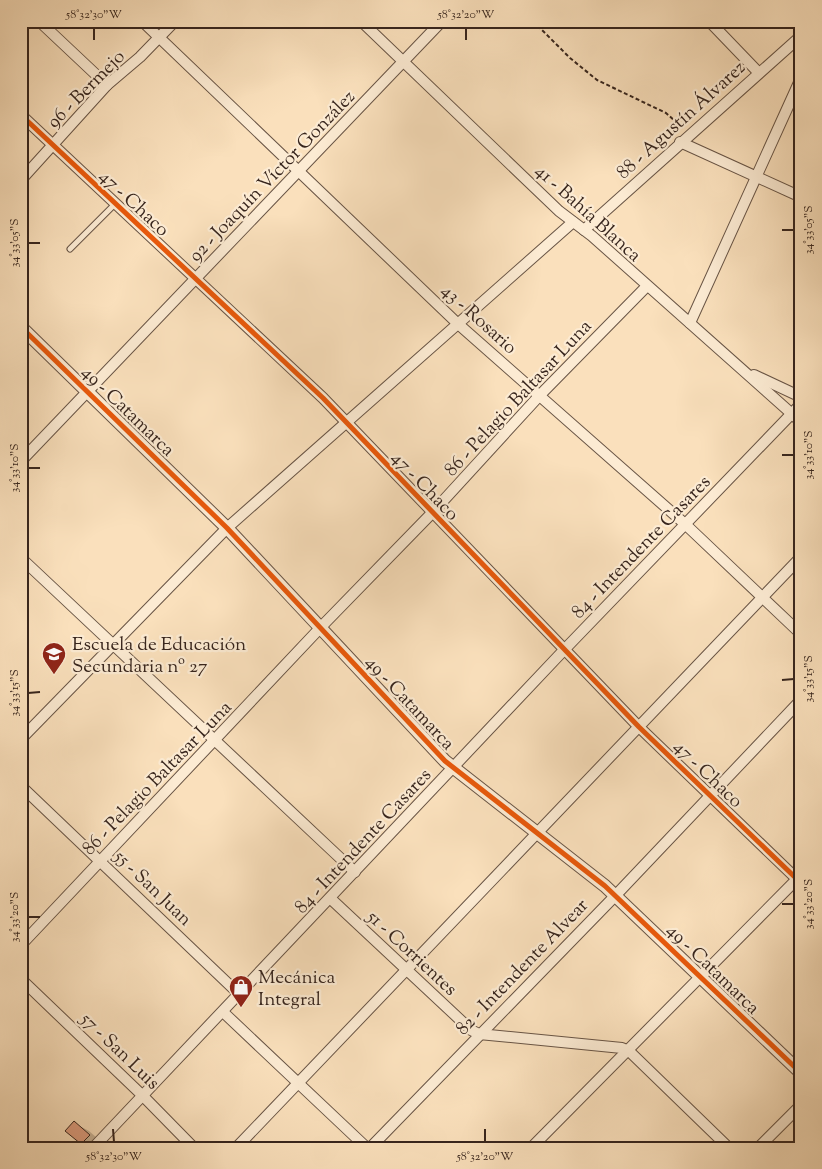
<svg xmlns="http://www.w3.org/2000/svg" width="822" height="1169" viewBox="0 0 822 1169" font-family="'Sorts Mill Goudy',serif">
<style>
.shadow{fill:#0003}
.building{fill:#de9d7f;stroke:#37251d}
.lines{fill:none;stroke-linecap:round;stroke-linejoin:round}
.service-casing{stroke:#685445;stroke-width:7}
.minor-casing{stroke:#685445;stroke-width:12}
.tertiary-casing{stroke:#685445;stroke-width:14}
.path{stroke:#37251d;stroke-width:2;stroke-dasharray:4 2.5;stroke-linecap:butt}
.service{stroke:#fcebd3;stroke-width:5}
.minor{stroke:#fcebd3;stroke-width:10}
.tertiary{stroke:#fcebd3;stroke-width:12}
.cycleway-casing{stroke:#fcebd3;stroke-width:8}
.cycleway{stroke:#e8590c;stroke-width:5}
.ticks{fill:none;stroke:#37251d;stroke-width:2}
.labels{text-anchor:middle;stroke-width:4.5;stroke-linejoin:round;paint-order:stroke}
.street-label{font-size:19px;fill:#37251d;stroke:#fcebd3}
.poi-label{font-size:19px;fill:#37251d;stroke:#fcebd3;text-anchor:start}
.neatline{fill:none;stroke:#37251d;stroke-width:2}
.ticks-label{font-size:12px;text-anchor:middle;fill:#37251d}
</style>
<rect width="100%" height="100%" fill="#fae0bc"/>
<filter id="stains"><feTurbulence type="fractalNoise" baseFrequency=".004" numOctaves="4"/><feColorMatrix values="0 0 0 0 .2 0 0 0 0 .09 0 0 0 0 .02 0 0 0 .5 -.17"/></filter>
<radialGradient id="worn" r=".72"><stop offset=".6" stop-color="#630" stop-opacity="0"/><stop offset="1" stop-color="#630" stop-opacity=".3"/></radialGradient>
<polygon class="shadow" points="74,1123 89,1131 104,1144 100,1148 89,1148 81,1143"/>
<polygon class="building" points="74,1121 90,1135 81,1144 65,1131"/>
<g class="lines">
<g class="service-casing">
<polyline id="service" points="70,249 115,204"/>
</g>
<g class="minor-casing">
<g id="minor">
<polyline points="39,21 107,85"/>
<polyline points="142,21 457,323 685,524 801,634"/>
<polyline points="361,21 559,211 592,236 801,422"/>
<polyline points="709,21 758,72"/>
<polyline points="21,115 323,398 639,727 801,883"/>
<polyline points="680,142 801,197"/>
<polyline points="21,180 107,85 140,57 175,21"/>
<polyline points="584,230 801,36"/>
<polyline points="690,323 801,78"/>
<polyline points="754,375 801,397"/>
<polyline points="21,461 442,21"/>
<polyline points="21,558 355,872"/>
<polyline points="21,739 227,528 573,222"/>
<polyline points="21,786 240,995"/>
<polyline points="331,899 471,1030 479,1034 622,1048 629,1051 729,1148"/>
<polyline points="21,945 321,627 432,513 540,395 647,286"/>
<polyline points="21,979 143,1096 194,1148"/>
<polyline points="223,1012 367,1148"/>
<polyline points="93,1148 564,650 801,404"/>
<polyline points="236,1148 801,557"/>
<polyline points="370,1148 615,896 801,700"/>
<polyline points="531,1148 801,875"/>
<polyline points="758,1148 801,1105"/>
</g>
</g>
<g class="tertiary-casing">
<polyline id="tertiary" points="21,327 227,528 445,761 605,886 801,1073"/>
</g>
<polyline class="path" points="533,21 570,58 597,80 666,113 684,129"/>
<use href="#service" class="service"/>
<use href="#minor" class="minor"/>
<use href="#tertiary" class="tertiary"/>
<g class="cycleway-casing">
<g id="cycleway">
<polyline points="21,115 323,398 639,727 801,883"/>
<polyline points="21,327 227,528 445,761 605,886 801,1073"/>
</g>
</g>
<use href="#cycleway" class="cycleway"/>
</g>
<path class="ticks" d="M94 28V40M466 28V40M782 230H794M28 243H40M782 455H794M28 468H40M782 680 794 679M28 693 40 692M782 904H794M28 917H40M113 1129 114 1142M485 1129V1142"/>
<defs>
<g id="school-pin" transform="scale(1.25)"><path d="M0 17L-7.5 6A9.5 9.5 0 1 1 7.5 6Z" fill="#8f2418" stroke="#fcebd3"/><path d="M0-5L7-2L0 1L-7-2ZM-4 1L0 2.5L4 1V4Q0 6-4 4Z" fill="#fff"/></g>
<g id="shop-pin" transform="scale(1.25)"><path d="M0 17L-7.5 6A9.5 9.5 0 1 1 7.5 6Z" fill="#8f2418" stroke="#fcebd3"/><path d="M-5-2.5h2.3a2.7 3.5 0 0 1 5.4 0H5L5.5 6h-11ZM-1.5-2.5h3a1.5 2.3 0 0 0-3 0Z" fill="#fff"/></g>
</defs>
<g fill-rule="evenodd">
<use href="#school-pin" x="54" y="654"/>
<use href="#shop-pin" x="241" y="987"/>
</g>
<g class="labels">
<g class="street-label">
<text transform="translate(85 88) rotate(-45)" y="7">96 - Bermejo</text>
<text transform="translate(680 119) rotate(-42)" y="7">88 - Agustín Álvarez</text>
<text transform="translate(271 175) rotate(-46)" y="7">92 - Joaquín Víctor González</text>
<text transform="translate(135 202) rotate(43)" y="7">47 - Chaco</text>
<text transform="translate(589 212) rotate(42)" y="7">41 - Bahía Blanca</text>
<text transform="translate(480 318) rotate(42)" y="7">43 - Rosario</text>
<text transform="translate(517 397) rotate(-47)" y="7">86 - Pelagio Baltasar Luna</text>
<text transform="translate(129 410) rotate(44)" y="7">49 - Catamarca</text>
<text transform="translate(426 485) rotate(46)" y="7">47 - Chaco</text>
<text transform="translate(640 546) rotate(-46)" y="7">84 - Intendente Casares</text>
<text transform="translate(411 702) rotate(47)" y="7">49 - Catamarca</text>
<text transform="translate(709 773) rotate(44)" y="7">47 - Chaco</text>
<text transform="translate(156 777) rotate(-46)" y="7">86 - Pelagio Baltasar Luna</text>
<text transform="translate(362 840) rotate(-47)" y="7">84 - Intendente Casares</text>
<text transform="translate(154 887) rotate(44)" y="7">55 - San Juan</text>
<text transform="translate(413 952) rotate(43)" y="7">51 - Corrientes</text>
<text transform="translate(521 966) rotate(-46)" y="7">82 - Intendente Alvear</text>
<text transform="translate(714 968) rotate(44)" y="7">49 - Catamarca</text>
<text transform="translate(121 1050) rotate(44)" y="7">57 - San Luis</text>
</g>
<g class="poi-label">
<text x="72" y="650">Escuela de Educación<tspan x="72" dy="22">Secundaria nº 27</tspan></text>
<text x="258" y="983">Mecánica<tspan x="258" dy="22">Integral</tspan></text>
</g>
</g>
<rect width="822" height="1169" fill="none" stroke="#fae0bc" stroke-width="55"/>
<rect x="28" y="28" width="766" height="1114" class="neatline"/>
<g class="ticks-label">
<text x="94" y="18">58°32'30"W</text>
<text x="466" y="18">58°32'20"W</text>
<text transform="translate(808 230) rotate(-90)" y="4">34°33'05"S</text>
<text transform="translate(14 243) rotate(-90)" y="4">34°33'05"S</text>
<text transform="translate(808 455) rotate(-90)" y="4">34°33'10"S</text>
<text transform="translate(14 468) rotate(-90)" y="4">34°33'10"S</text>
<text transform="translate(808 679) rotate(-90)" y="4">34°33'15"S</text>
<text transform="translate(14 693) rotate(-90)" y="4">34°33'15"S</text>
<text transform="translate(808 904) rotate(-90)" y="4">34°33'20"S</text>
<text transform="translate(14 917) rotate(-90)" y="4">34°33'20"S</text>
<text x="114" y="1160">58°32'30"W</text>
<text x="485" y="1160">58°32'20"W</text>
</g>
<rect width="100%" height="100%" filter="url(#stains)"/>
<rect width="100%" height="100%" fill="url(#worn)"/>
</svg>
